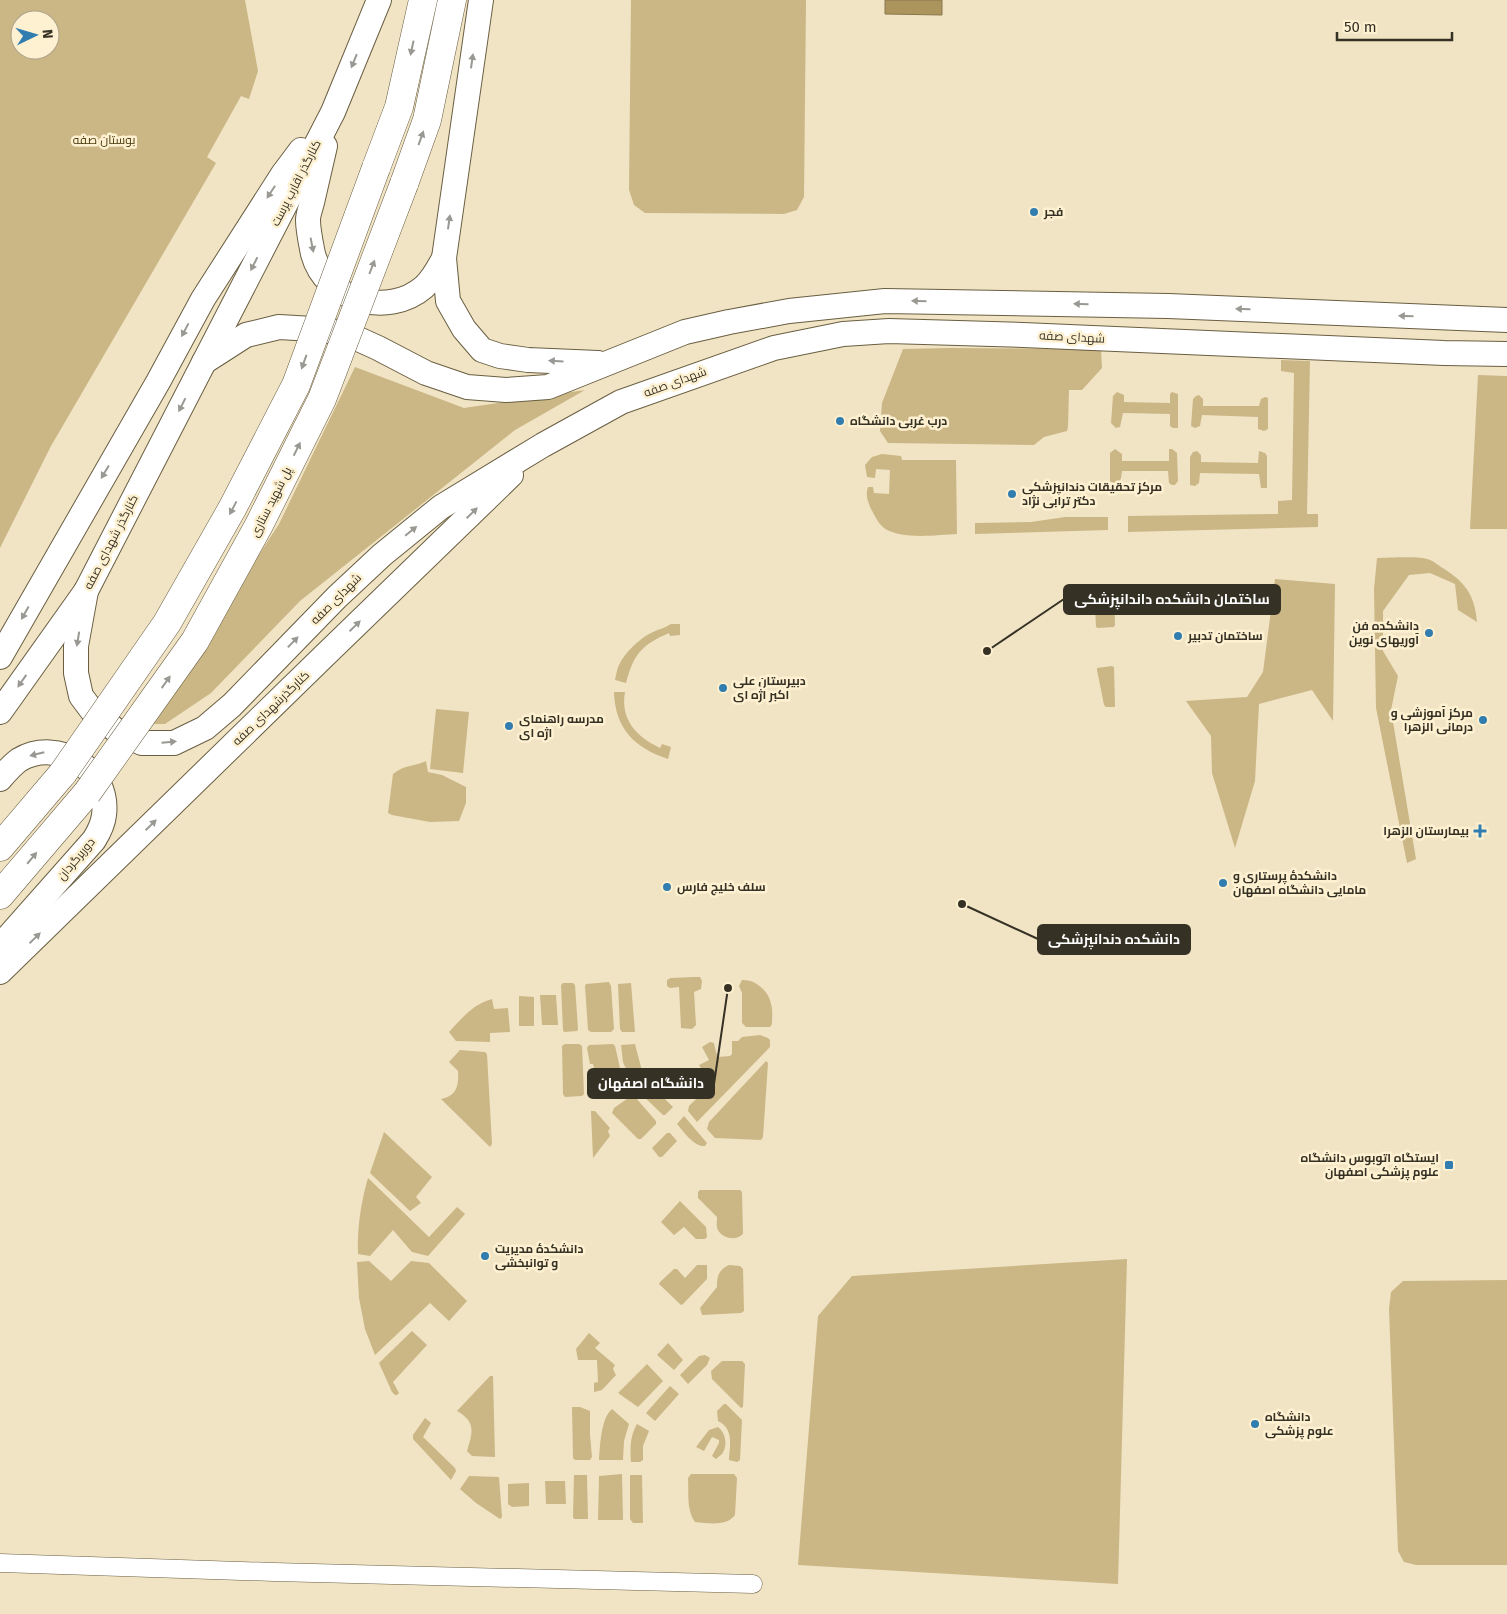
<svg xmlns="http://www.w3.org/2000/svg" width="1507" height="1614" viewBox="0 0 1507 1614" font-family="'Fira Sans',Cairo,sans-serif">
<style>
.green{fill:#cbb686;fill-rule:evenodd}
.water{fill:#ac955d;stroke:#89774c}
.lines{fill:none;stroke-linecap:round;stroke-linejoin:round}
.minor-casing{stroke:#695e42;stroke-width:19}
.secondary-casing{stroke:#695e42;stroke-width:26}
.trunk-casing{stroke:#695e42;stroke-width:29}
.minor{stroke:#fff;stroke-width:18}
.secondary{stroke:#fff;stroke-width:24}
.trunk{stroke:#fff;stroke-width:28}
.trunk-bridge-casing{stroke:#695e42;stroke-width:29;stroke-linecap:butt}
.trunk-bridge{stroke:#fff;stroke-width:28}
.oneway{fill:#9a9892}
.poi-dot{fill:#317db0;stroke:#fef1d1;stroke-width:2}
.labels{text-anchor:middle;stroke-width:5;stroke-linejoin:round;paint-order:stroke}
.park-label{font-size:12px;fill:#4a3a0b;stroke:#fef1d1}
.street-label{font-size:12px;fill:#363125;stroke:#fef1d1}
.poi-label{font-size:12px;font-weight:bold;fill:#363125;stroke:#fef1d1;text-anchor:start}
.leader{fill:none;stroke:#363125;stroke-width:2}
.callout-dot{fill:#363125;stroke:#fef1d1;stroke-width:2}
.callout{fill:#363125;stroke:#363125;stroke-width:2}
.callout-label{font-size:14px;text-anchor:middle;font-weight:bold;fill:#fff}
</style>
<rect width="100%" height="100%" fill="#f1e4c4"/>
<g class="green">
<path d="M0 0H245L258 71 249 99 241 96 207 157 216 163 51 446 0 548ZM20 20H50V50H20Z"/>
<polygon points="631,0 806,0 804,197 797,210 784,214 645,213 634,205 629,190"/>
<polygon points="949,348 1101,349 1102,368 1082,390 1069,390 1068,427 1067,431 1044,437 1034,445 888,443 880,431 882,403 903,349"/>
<polygon points="1281,360 1310,361 1307,514 1318,514 1318,527 1128,532 1128,516 1278,514 1278,501 1292,500 1294,373 1281,371"/>
<polygon points="355,367 464,408 585,390 515,430 300,601 211,693 165,724 148,724 279,524"/>
<polygon points="1478,375 1507,376 1507,529 1470,529"/>
<polygon points="1117,392 1124,395 1124,402 1170,403 1170,394 1172,392 1178,394 1178,428 1173,428 1170,426 1170,414 1123,413 1120,427 1116,428 1111,423 1113,396"/>
<polygon points="1199,395 1203,399 1203,406 1259,406 1261,399 1265,397 1268,398 1268,429 1264,431 1258,429 1258,417 1202,415 1200,426 1195,428 1191,426 1193,399 1196,396"/>
<polygon points="1115,449 1122,454 1122,461 1169,461 1169,449 1172,449 1177,453 1178,481 1175,485 1172,485 1169,483 1168,471 1122,471 1121,478 1119,483 1114,485 1110,481 1110,453"/>
<polygon points="1197,451 1201,455 1201,462 1258,463 1259,451 1265,453 1267,456 1267,488 1261,488 1259,474 1200,473 1199,483 1195,486 1190,485 1190,457 1193,452"/>
<path d="M882 454 901 456 902 460H956L957 534C936 535 901 540 884 528 878 523 875 516 871 509 868 502 865 495 868 487H873L874 493 889 494 890 470 876 469 875 478 867 477 865 465 872 457Z"/>
<polygon points="1065,517 1108,517 1108,530 975,534 975,523 1031,522"/>
<path d="M1377 558C1390 558 1415 556 1427 559 1432 560 1437 564 1441 567 1464 581 1475 594 1477 622L1458 610 1455 584 1430 573 1409 575 1383 611V651L1398 676 1391 710 1416 859 1407 863 1376 708 1374 589Z"/>
<polygon points="1275,579 1335,584 1333,721 1312,690 1259,704 1255,781 1235,848 1212,773 1211,736 1186,701 1247,697 1263,672"/>
<polygon points="1111,585 1114,588 1115,625 1114,627 1098,628 1096,627 1094,587 1096,586"/>
<path d="M671 624H680V635L670 636 669 633C642 645 634 653 626 683L615 680C616 675 617 669 619 665 625 652 640 638 653 632 659 629 665 628 671 624Z"/>
<polygon points="1112,666 1114,667 1115,707 1106,707 1104,705 1097,670 1097,668"/>
<path d="M614 692H625C620 720 637 737 660 748L662 744 671 747 668 759C635 748 615 729 614 692Z"/>
<polygon points="436,709 469,712 463,773 430,769"/>
<path d="M426 761 428 772 442 775 466 787V803L459 821 430 822 392 815 388 813 393 774C406 764 413 767 426 761Z"/>
<polygon points="694,977 700,977 702,981 701,989 694,992 696,1025 692,1029 681,1028 679,987 670,988 667,986 667,980 671,978"/>
<path d="M742 980C755 979 769 991 771 1004 773 1010 772 1018 772 1024L770 1027H746L742 1023V993L739 986Z"/>
<polygon points="609,982 611,986 614,1029 611,1032 591,1032 588,1030 585,986 586,984"/>
<polygon points="563,983 573,983 575,985 578,1029 577,1031 564,1032 563,1030 561,985"/>
<polygon points="631,983 635,1032 622,1032 620,1029 618,984"/>
<polygon points="540,995 556,995 558,1025 542,1025"/>
<polygon points="519,996 534,997 534,1026 519,1026"/>
<path d="M492 999 494 1009 508 1008 510 1032 490 1033V1042L456 1041 449 1032C461 1019 473 1004 492 999Z"/>
<polygon points="760,1035 768,1038 770,1040 770,1047 697,1122 688,1111 689,1106 698,1097 704,1085 709,1080 699,1065 709,1060 702,1047 710,1042 714,1043 716,1052 718,1057 730,1056 732,1054 732,1041 738,1041 742,1037"/>
<polygon points="565,1044 579,1044 582,1046 584,1094 582,1096 565,1097 563,1094 562,1046"/>
<path d="M613 1044 615 1046C617 1055 622 1073 621 1081L602 1092H599L593 1077 596 1075 593 1064H590L587 1048 589 1045Z"/>
<polygon points="635,1044 642,1071 632,1078 630,1078 623,1062 621,1045"/>
<path d="M460 1050 485 1052 487 1054 492 1144 490 1147 441 1099C457 1096 459 1085 458 1071L449 1062Z"/>
<polygon points="766,1061 768,1063 763,1137 761,1140 715,1138 707,1129 709,1122"/>
<polygon points="649,1083 673,1107 665,1115 663,1115 638,1091"/>
<polygon points="631,1096 635,1097 656,1121 656,1124 641,1139 638,1139 612,1113 614,1108"/>
<polygon points="591,1111 595,1111 610,1128 608,1131 610,1136 593,1158"/>
<path d="M684 1116 707 1143 705 1146C694 1147 684 1132 677 1124Z"/>
<polygon points="384,1132 432,1177 416,1197 421,1203 410,1211 370,1173"/>
<polygon points="667,1133 670,1133 677,1141 662,1157 659,1157 652,1148"/>
<path d="M368 1178 429 1237 457 1207 465 1214 428 1256 412 1252 393 1230 370 1256 358 1254C357 1228 361 1202 368 1178Z"/>
<path d="M700 1190H740L742 1192 743 1234C736 1241 723 1239 718 1230 716 1226 717 1221 717 1217L698 1198V1192Z"/>
<polygon points="680,1201 706,1227 707,1237 705,1239 696,1239 684,1227 674,1235 661,1222"/>
<polygon points="1127,1259 1118,1584 798,1565 818,1316 852,1276"/>
<polygon points="369,1261 391,1281 411,1261 429,1263 467,1301 449,1321 430,1303 375,1355 365,1329 359,1298 357,1262"/>
<polygon points="697,1265 707,1265 707,1279 683,1304 681,1305 659,1284 660,1282 674,1269 677,1269 685,1278"/>
<path d="M729 1265 740 1266 743 1269 744 1311 741 1313 702 1315 700 1308 717 1287C717 1277 718 1270 729 1265Z"/>
<polygon points="1507,1280 1507,1565 1416,1565 1404,1562 1398,1551 1389,1309 1391,1292 1403,1281"/>
<polygon points="412,1331 427,1345 393,1382 399,1393 397,1395 395,1395 392,1392 379,1363"/>
<polygon points="589,1333 600,1343 595,1348 615,1365 613,1369 616,1375 602,1390 594,1392 594,1383 598,1382 597,1360 578,1360 576,1349"/>
<polygon points="668,1343 683,1360 674,1370 657,1355"/>
<polygon points="705,1355 710,1358 707,1365 688,1384 680,1375 699,1356"/>
<polygon points="722,1361 742,1361 745,1364 743,1407 741,1408 712,1379 711,1371"/>
<polygon points="647,1364 663,1381 638,1407 618,1393"/>
<path d="M490 1376H493L495 1457 472 1456 467 1451C473 1432 476 1422 457 1411Z"/>
<polygon points="670,1386 679,1394 655,1421 646,1413"/>
<path d="M724 1404H726L742 1420 740 1460 737 1462 729 1460C730 1445 734 1429 718 1421L717 1411Z"/>
<polygon points="572,1407 580,1407 590,1411 590,1435 592,1457 590,1460 575,1460 573,1458"/>
<path d="M612 1409 629 1424 624 1441 623 1460H599C600 1446 601 1418 612 1409Z"/>
<polygon points="425,1418 431,1423 423,1437 455,1468 456,1471 451,1480 413,1439 413,1435"/>
<path d="M637 1424 649 1431 643 1446V1460L640 1462H631C630 1448 630 1436 637 1424Z"/>
<path d="M718 1427C726 1433 728 1446 722 1454 720 1456 718 1457 716 1459L712 1456 719 1443V1440L712 1437 704 1451 696 1447 709 1430Z"/>
<polygon points="622,1474 623,1520 598,1520 599,1476"/>
<path d="M691 1474H734L737 1478 735 1515C726 1527 708 1523 695 1522 686 1510 689 1492 688 1478Z"/>
<polygon points="574,1475 587,1475 588,1519 574,1519 573,1517"/>
<polygon points="630,1475 642,1475 643,1523 633,1523 630,1519"/>
<polygon points="469,1476 499,1477 502,1517 500,1519 476,1503 460,1489"/>
<polygon points="545,1481 565,1481 566,1504 546,1504"/>
<polygon points="529,1483 529,1506 512,1507 508,1504 508,1484"/>
</g>
<polygon class="water" points="885,0 942,0 942,15 885,14"/>
<g class="lines">
<g class="minor-casing">
<polyline id="minor" points="0,1563 274,1572 753,1584"/>
</g>
<g class="secondary-casing">
<g id="secondary">
<polyline points="481,0 444,258 448,301 464,329 482,350 500,356 528,360 598,363"/>
<path d="M325 146C321 163 317 180 313 198 312 205 308 213 308 220 308 230 311 244 313 254 326 301 388 318 424 287 433 279 438 269 444 258"/>
<polyline points="204,362 246,335 279,327 313,329 345,333 378,348 426,373 467,387 506,390 548,387 685,332 729,322 789,311 885,301 1168,306 1507,320"/>
<polyline points="86,591 76,646 76,673 81,696 93,712 118,732 142,743 174,743 205,728 232,705 337,597 382,555 441,507 543,445 621,402 774,348 843,334 889,331 1023,335 1444,353 1507,354"/>
<polyline points="0,657 158,382 203,299 283,174 301,150"/>
<polyline points="0,712 86,591 333,112 379,0"/>
<path d="M0 779C6 772 12 765 19 760 58 737 110 769 104 815 103 824 99 832 94 840L0 946"/>
<polyline points="0,972 321,659 511,475"/>
</g>
</g>
<g class="trunk-casing">
<g id="trunk">
<polyline points="376,168 399,107 423,0"/>
<polyline points="404,184 427,120 452,0"/>
<polyline points="0,847 63,773"/>
<polyline points="0,895 87,793"/>
</g>
</g>
<use href="#minor" class="minor"/>
<use href="#secondary" class="secondary"/>
<use href="#trunk" class="trunk"/>
<g class="trunk-bridge-casing">
<g id="trunk-bridge">
<polyline points="63,773 167,623 233,507 296,385 376,168"/>
<polyline points="87,793 195,641 259,525 322,399 404,184"/>
</g>
</g>
<use href="#trunk-bridge" class="trunk-bridge"/>
</g>
<defs><path id="oneway-solid" d="M-6-.8H1V-3.2L6.5 0L1 3.2V.8H-6Z" transform="scale(1.25)"/></defs>
<g class="oneway">
<use href="#oneway-solid" transform="translate(412 48) rotate(102)"/>
<use href="#oneway-solid" transform="translate(354 61) rotate(112)"/>
<use href="#oneway-solid" transform="translate(472 61) rotate(-82)"/>
<use href="#oneway-solid" transform="translate(421 138) rotate(-70)"/>
<use href="#oneway-solid" transform="translate(271 192) rotate(123)"/>
<use href="#oneway-solid" transform="translate(449 222) rotate(-82)"/>
<use href="#oneway-solid" transform="translate(312 245) rotate(79)"/>
<use href="#oneway-solid" transform="translate(254 264) rotate(117)"/>
<use href="#oneway-solid" transform="translate(372 267) rotate(-69)"/>
<use href="#oneway-solid" transform="translate(919 301) rotate(-179)"/>
<use href="#oneway-solid" transform="translate(1081 304) rotate(-179)"/>
<use href="#oneway-solid" transform="translate(1243 309) rotate(-178)"/>
<use href="#oneway-solid" transform="translate(1406 316) rotate(-178)"/>
<use href="#oneway-solid" transform="translate(185 330) rotate(118)"/>
<use href="#oneway-solid" transform="translate(556 361) rotate(-177)"/>
<use href="#oneway-solid" transform="translate(304 362) rotate(110)"/>
<use href="#oneway-solid" transform="translate(182 405) rotate(117)"/>
<use href="#oneway-solid" transform="translate(297 449) rotate(-64)"/>
<use href="#oneway-solid" transform="translate(105 472) rotate(121)"/>
<use href="#oneway-solid" transform="translate(233 508) rotate(118)"/>
<use href="#oneway-solid" transform="translate(472 513) rotate(-44)"/>
<use href="#oneway-solid" transform="translate(411 531) rotate(-39)"/>
<use href="#oneway-solid" transform="translate(25 613) rotate(119)"/>
<use href="#oneway-solid" transform="translate(355 626) rotate(-44)"/>
<use href="#oneway-solid" transform="translate(78 639) rotate(99)"/>
<use href="#oneway-solid" transform="translate(293 642) rotate(-46)"/>
<use href="#oneway-solid" transform="translate(22 681) rotate(125)"/>
<use href="#oneway-solid" transform="translate(166 682) rotate(-55)"/>
<use href="#oneway-solid" transform="translate(169 742) rotate(-5)"/>
<use href="#oneway-solid" transform="translate(37 754) rotate(166)"/>
<use href="#oneway-solid" transform="translate(151 825) rotate(-44)"/>
<use href="#oneway-solid" transform="translate(32 858) rotate(-50)"/>
<use href="#oneway-solid" transform="translate(35 938) rotate(-44)"/>
</g>
<g class="poi-dot">
<circle cx="1034" cy="212" r="5"/>
<circle cx="840" cy="421" r="5"/>
<circle cx="1012" cy="494" r="5"/>
<circle cx="1429" cy="633" r="5"/>
<circle cx="1178" cy="636" r="5"/>
<circle cx="723" cy="688" r="5"/>
<circle cx="1483" cy="720" r="5"/>
<circle cx="509" cy="726" r="5"/>
<path d="M1477.5 823.5h5v5h5v5h-5v5h-5v-5h-5v-5h5z"/>
<circle cx="1223" cy="883" r="5"/>
<circle cx="667" cy="887" r="5"/>
<rect x="1444" y="1160" width="10" height="10" rx="2.5"/>
<circle cx="485" cy="1256" r="5"/>
<circle cx="1255" cy="1424" r="5"/>
</g>
<g class="labels">
<g class="park-label">
<text x="104" y="144">بوستان صفه</text>
</g>
<g class="street-label">
<text transform="translate(296 183) rotate(-63)" y="4">کنارگذر اقارب پرست</text>
<text transform="translate(1072 337) rotate(3)" y="4">شهدای صفه</text>
<text transform="translate(675 382) rotate(-20)" y="4">شهدای صفه</text>
<text transform="translate(271 502) rotate(-63)" y="4">پل شهید ستاری</text>
<text transform="translate(111 542) rotate(-63)" y="4">کنارگذر شهدای صفه</text>
<text transform="translate(336 599) rotate(-45)" y="4">شهدای صفه</text>
<text transform="translate(271 708) rotate(-44)" y="4">کنارگذرشهدای صفه</text>
<text transform="translate(76 859) rotate(-50)" y="4">دوربرگردان</text>
</g>
<g class="poi-label">
<text x="1044" y="216">فجر</text>
<text x="850" y="425">درب غربی دانشگاه</text>
<text x="1022" y="491">مرکز تحقیقات دندانپزشکی<tspan x="1022" dy="14">دکتر ترابی نژاد</tspan></text>
<text x="1419" y="630" text-anchor="end">دانشکده فن<tspan x="1419" dy="14">آوریهای نوین</tspan></text>
<text x="1188" y="640">ساختمان تدبیر</text>
<text x="733" y="685">دبیرستان علی<tspan x="733" dy="14">اکبر اژه ای</tspan></text>
<text x="1473" y="717" text-anchor="end">مرکز آموزشی و<tspan x="1473" dy="14">درمانی الزهرا</tspan></text>
<text x="519" y="723">مدرسه راهنمای<tspan x="519" dy="14">اژه ای</tspan></text>
<text x="1469" y="835" text-anchor="end">بیمارستان الزهرا</text>
<text x="1233" y="880">دانشکدهٔ پرستاری و<tspan x="1233" dy="14">مامایی دانشگاه اصفهان</tspan></text>
<text x="677" y="891">سلف خلیج فارس</text>
<text x="1439" y="1162" text-anchor="end">ایستگاه اتوبوس دانشگاه<tspan x="1439" dy="14">علوم پزشکی اصفهان</tspan></text>
<text x="495" y="1253">دانشکدهٔ مدیریت<tspan x="495" dy="14">و توانبخشی</tspan></text>
<text x="1265" y="1421">دانشگاه<tspan x="1265" dy="14">علوم پزشکی</tspan></text>
</g>
</g>
<path class="leader" d="M987 651L1064 599M962 904L1038 939M728 988L714 1084"/>
<g class="callout-dot">
<circle cx="987" cy="651" r="5"/>
<circle cx="962" cy="904" r="5"/>
<circle cx="728" cy="988" r="5"/>
</g>
<g class="callout">
<rect x="1064" y="585" width="216" height="29" rx="5"/>
<rect x="1038" y="925" width="152" height="29" rx="5"/>
<rect x="588" y="1069" width="126" height="29" rx="5"/>
</g>
<g class="callout-label">
<text x="1172" y="604">ساختمان دانشکده داندانپزشکی</text>
<text x="1114" y="944">دانشکده دندانپزشکی</text>
<text x="651" y="1088">دانشگاه اصفهان</text>
</g>
<g transform="translate(35 35) rotate(85)"><circle r="24" fill="#fef1d1" stroke="#aea48c"/>
<path d="M0-4L9 19L0 12L-9 19Z" fill="#317db0"/>
<text y="-8" font-size="14" font-weight="bold" text-anchor="middle" fill="#363125">N</text>
</g>
<path d="M1337 32v8h115v-8" fill="none" stroke="#363125" stroke-width="2.5"/>
<text x="1344" y="32" font-size="15" fill="#363125" stroke="#fef1d1" stroke-width="4" paint-order="stroke">50 m</text>
</svg>
